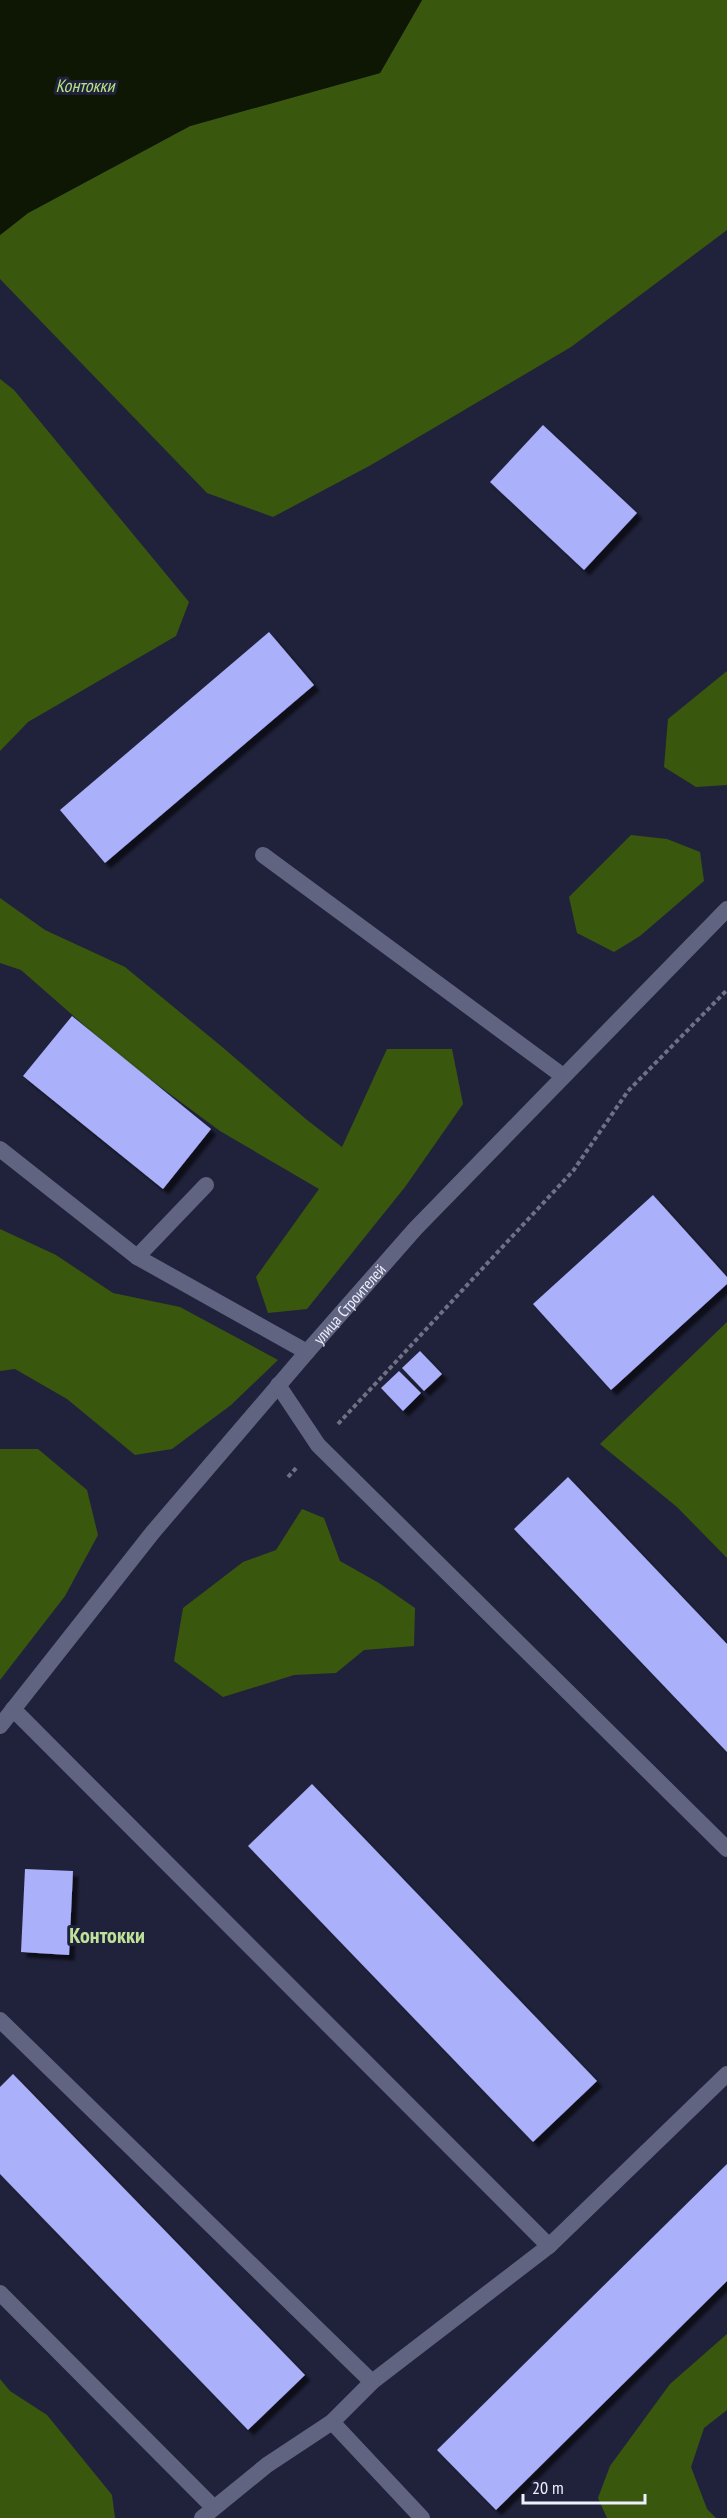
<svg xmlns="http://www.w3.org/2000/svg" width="727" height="2518" viewBox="0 0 727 2518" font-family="'PT Sans Narrow',sans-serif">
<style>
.green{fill:#3a570e}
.water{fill:#0d1703}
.building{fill:#aab0fa;filter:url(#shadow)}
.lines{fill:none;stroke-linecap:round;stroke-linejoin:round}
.path{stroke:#6e7085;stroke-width:4;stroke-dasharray:4.5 3;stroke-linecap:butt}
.service{stroke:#616481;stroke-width:16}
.tertiary{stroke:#616481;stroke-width:16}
.labels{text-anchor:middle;stroke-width:6;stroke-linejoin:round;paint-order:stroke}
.street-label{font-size:16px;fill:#edeffd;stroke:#20223b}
.water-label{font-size:18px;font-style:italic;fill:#b5e381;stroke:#20223b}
.district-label{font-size:22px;font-weight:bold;fill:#bfe29b;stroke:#20223b}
</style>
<defs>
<filter id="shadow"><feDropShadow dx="5.5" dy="5.5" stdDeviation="1.5" flood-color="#0009"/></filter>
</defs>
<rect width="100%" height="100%" fill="#20223b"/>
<g class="green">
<polygon points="422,0 727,0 727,230 571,347 371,465 273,517 207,493 0,279 0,235 28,213 190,126 380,73"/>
<polygon points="0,379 14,390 189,602 176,636 28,722 0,751"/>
<polygon points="727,671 727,785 696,787 664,767 668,719"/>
<polygon points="631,835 667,839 700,852 704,881 640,936 614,952 577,933 569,897"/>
<polygon points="0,898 45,930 125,967 221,1046 307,1120 342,1147 387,1049 452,1049 463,1104 405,1187 307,1309 268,1313 256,1277 319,1189 220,1131 125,1061 21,970 0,963"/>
<polygon points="0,1229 56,1255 113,1293 180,1307 278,1360 231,1405 172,1449 135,1455 67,1399 15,1369 0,1371"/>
<polygon points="727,1322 727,1558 677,1507 600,1444"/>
<polygon points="0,1449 38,1449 87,1490 98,1535 65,1596 0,1680"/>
<polygon points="302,1509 324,1518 340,1561 379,1583 415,1608 414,1646 364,1650 336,1673 294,1675 223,1697 174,1661 183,1608 243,1562 276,1550"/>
<polygon points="727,2334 727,2410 704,2428 691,2467 707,2509 716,2518 607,2518 598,2498 610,2466 670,2384"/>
<polygon points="0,2379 10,2391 47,2415 112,2495 115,2518 0,2518"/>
</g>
<polygon class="water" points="0,0 422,0 380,73 190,126 28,213 0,235"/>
<g class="building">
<polygon points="543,425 637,513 584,570 490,482"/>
<polygon points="269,632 314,685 105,863 60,810"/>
<polygon points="72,1016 211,1129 163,1189 23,1076"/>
<polygon points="653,1195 727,1277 727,1284 611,1390 533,1304"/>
<polygon points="420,1351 442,1374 424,1391 402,1368"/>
<polygon points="399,1371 421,1393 403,1411 381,1388"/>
<polygon points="568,1477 727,1644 727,1752 514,1529"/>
<polygon points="312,1784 597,2081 533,2142 248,1846"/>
<polygon points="25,1869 73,1871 69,1955 21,1952"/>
<polygon points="13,2074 305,2375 248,2430 0,2174 0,2087"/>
<polygon points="727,2164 727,2281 496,2510 437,2450"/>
</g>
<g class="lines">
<g class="path">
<polyline points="338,1424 573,1171 628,1091 727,990"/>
<polyline points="288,1477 298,1466"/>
</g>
<g class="service">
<polyline points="263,855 563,1076"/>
<polyline points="0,1149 137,1257"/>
<polyline points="206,1185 137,1257 307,1352"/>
<polyline points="278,1385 318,1445 727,1849"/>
<polyline points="13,1709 549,2246"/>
<polyline points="0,2020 372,2382"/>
<polyline points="0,2293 213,2507"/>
<polyline points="332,2422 422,2518"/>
<polyline points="202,2518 267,2465 332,2422 372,2382 549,2246 727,2074"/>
</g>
<path class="tertiary" id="s1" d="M0 1726 153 1532 307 1352 415 1229 727 909"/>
</g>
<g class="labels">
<g class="street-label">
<text dy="6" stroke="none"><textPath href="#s1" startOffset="548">улица Строителей</textPath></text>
</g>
<g class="water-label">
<text x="85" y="92">Контокки</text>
</g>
<g class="district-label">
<text x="107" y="1943">Контокки</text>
</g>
</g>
<path d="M523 2494v9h122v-9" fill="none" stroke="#edeffd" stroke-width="3"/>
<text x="532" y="2494" font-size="18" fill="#edeffd" stroke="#20223b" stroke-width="4.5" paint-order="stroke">20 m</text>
</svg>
